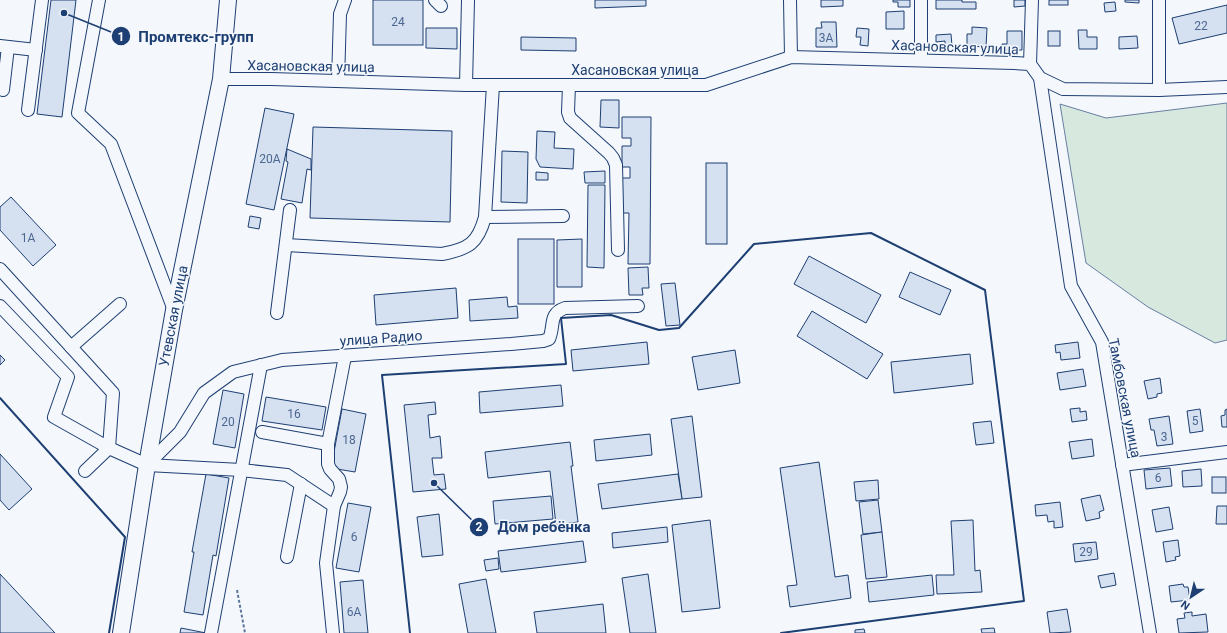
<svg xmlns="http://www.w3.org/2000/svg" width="1227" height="633" viewBox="0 0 1227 633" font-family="Roboto,sans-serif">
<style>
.green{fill:#d7e8df;stroke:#687fa3}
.building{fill:#d5e0f0;stroke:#1d3f73}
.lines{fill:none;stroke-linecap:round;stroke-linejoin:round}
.minor-casing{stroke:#1d3f73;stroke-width:14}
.major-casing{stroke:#1d3f73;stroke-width:18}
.path{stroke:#5e769c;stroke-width:2;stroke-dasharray:3 2;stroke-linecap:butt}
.minor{stroke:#f4f7fb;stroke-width:12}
.major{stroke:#f4f7fb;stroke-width:16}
.wall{stroke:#1d3f73;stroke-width:2}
.labels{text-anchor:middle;stroke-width:3;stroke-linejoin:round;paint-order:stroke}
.number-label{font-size:12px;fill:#4b6792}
.street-label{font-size:14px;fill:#1d3f73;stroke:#f4f7fb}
.leader{fill:none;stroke:#1d3f73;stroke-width:1.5}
.callout-dot{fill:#1d3f73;stroke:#f4f7fb;stroke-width:1.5}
.mark-label{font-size:12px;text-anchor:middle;font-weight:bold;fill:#fff}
.callout-label{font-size:15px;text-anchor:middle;font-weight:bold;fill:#1d3f73;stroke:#f4f7fb;stroke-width:3;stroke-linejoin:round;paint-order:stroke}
</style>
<rect width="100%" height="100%" fill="#f4f7fb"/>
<polygon class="green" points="1227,103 1227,340 1215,343 1148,307 1086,263 1060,104 1106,118"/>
<g class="building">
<polygon points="51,0 76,0 62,117 37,114"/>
<rect x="373" y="0" width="50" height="45"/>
<polygon points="595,0 646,0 646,6 595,8"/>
<polygon points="821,0 843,0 843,6 821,7"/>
<polygon points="893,0 910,0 910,7 898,7 898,2 893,2"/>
<polygon points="936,0 962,0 962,2 976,2 976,9 936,9"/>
<polygon points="1014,0 1025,0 1025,6 1014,7"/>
<rect x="1049" y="0" width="19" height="5"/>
<polygon points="1125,0 1139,0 1139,3 1125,2"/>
<polygon points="1115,2 1116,11 1105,12 1104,3"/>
<polygon points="1227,5 1227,33 1179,44 1172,18"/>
<polygon points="904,11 904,29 886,29 886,12"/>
<polygon points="821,22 836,22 837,47 816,47 816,28 822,28"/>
<polygon points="972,27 987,28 986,47 967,46 967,34 972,34"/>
<polygon points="426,28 457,28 457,49 426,48"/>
<polygon points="857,28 869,29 868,46 860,45 861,37 856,37"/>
<polygon points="1078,30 1087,30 1087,37 1097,37 1097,49 1079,49"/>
<polygon points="1007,31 1022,31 1022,50 1002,50 1002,44 1007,44"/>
<rect x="1048" y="31" width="12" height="15"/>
<polygon points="951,34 952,46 945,47 945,41 936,42 936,35"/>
<polygon points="1137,36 1138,48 1119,49 1119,37"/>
<polygon points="521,37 576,38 576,51 521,50"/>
<polygon points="601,100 619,100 619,128 600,127"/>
<polygon points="265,108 294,114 274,210 246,204"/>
<polygon points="622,117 651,117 650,264 628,264 629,213 621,213 622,178 630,178 630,167 622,167 622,146 631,146 631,138 622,138"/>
<polygon points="313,127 452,131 450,222 310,218"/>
<polygon points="537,131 555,132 554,148 574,149 573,169 540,167 536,159"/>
<polygon points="287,149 311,159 311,170 307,169 302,203 281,199 288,162 286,161"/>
<polygon points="502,151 528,152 527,203 501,202"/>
<rect x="706" y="163" width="21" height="81"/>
<polygon points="605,171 605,183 585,183 584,172"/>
<polygon points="536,172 548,173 548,180 536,180"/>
<polygon points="588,185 605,185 604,268 587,267"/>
<polygon points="11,197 56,245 33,266 0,230 0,207"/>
<polygon points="250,216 261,218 259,229 248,227"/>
<rect x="518" y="239" width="36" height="65"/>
<polygon points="582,239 582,287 557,287 557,240"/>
<polygon points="809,256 881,295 866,323 794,284"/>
<polygon points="648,267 649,288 642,288 643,295 629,295 628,268"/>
<polygon points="910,272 951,290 940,315 899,297"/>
<polygon points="675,283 680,325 666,326 661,284"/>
<polygon points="456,288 458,318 376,325 374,295"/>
<polygon points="507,297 508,307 517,306 518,318 470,321 469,300"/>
<polygon points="812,311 883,354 867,379 797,336"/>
<polygon points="647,342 649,364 573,371 571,350"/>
<polygon points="1078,342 1080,358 1061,360 1060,352 1056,353 1055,345"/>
<polygon points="735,350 740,383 698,390 692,357"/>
<polygon points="970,354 973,384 894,393 891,362"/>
<polygon points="0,355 5,360 0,365"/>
<polygon points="1083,369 1086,386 1060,390 1057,373"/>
<polygon points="1160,378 1162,393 1157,394 1157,397 1148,399 1144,381"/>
<polygon points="561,385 563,406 480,413 479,392"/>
<polygon points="223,390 244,394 235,448 213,444"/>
<polygon points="266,397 326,407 322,430 262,421"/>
<polygon points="435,402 436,414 428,415 430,438 440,436 442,458 432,458 434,475 444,474 446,489 413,492 404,405"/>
<polygon points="1080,408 1080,412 1086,411 1087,420 1072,422 1070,409"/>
<polygon points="342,409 366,414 355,472 331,468"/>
<polygon points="1200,409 1203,431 1190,433 1187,411"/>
<polygon points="1227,409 1227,427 1222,427 1221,416 1225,415 1225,410"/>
<polygon points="692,416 702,497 682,499 671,419"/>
<polygon points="1169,416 1173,444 1157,446 1154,430 1151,430 1149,419"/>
<polygon points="991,421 994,443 976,445 973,423"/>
<polygon points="650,434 652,455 596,461 594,440"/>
<polygon points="1092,439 1094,456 1072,459 1069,442"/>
<polygon points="570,442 573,466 571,466 578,522 556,525 550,471 488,478 485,452"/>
<polygon points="0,454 32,489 9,510 0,500"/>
<polygon points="819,462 835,577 848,575 851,598 790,607 787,586 797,585 780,468"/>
<polygon points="1170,468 1172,486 1146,489 1144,470"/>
<polygon points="1201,469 1202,486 1183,487 1182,471"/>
<polygon points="206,474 229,478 216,556 213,555 203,615 184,612 194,552 192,552"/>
<polygon points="678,474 682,499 602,509 598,484"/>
<rect x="1212" y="477" width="14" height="16"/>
<polygon points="878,480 879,499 856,501 854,482"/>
<polygon points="1100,495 1104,510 1099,512 1100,518 1086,521 1081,499"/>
<polygon points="551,496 553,519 495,524 493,501"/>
<polygon points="878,500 882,532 863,534 859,502"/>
<polygon points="1060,502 1063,527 1054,528 1054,521 1048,522 1047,515 1036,516 1035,505"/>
<polygon points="348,503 371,507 359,572 336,568"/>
<polygon points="1217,506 1227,506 1227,524 1216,524"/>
<polygon points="1169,507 1173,529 1156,532 1152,510"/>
<polygon points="439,514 443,555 422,557 417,517"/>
<polygon points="710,520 720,608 682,612 672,525"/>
<polygon points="973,520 975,571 980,570 982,592 937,594 936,575 954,575 951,521"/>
<polygon points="667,527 668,542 613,548 612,533"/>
<polygon points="882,532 887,577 866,579 861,535"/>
<polygon points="1178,540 1180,556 1175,557 1176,560 1166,562 1163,542"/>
<polygon points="583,541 586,562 501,572 498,551"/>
<polygon points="1096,542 1098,559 1075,562 1073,544"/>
<polygon points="498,558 499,569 486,571 484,560"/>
<polygon points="1114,573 1116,585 1101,588 1098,576"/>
<polygon points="0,574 55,633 0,633"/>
<polygon points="648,574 656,633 630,633 622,578"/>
<polygon points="932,575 934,595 869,602 867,582"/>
<polygon points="486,579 496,633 468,633 459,584"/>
<polygon points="363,580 368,633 344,633 340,582"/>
<polygon points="1183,584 1184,587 1188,587 1190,600 1171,602 1169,586"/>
<polygon points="603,604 606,633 537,633 534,612"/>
<polygon points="1067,609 1071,632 1050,633 1047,612"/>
<polygon points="1192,612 1192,616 1206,614 1208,632 1179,633 1177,619 1185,618 1184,613"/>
<polygon points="181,628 206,633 180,633"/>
<polygon points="994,628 995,633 982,633 981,629"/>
<polygon points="864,629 865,633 855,633 855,630"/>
</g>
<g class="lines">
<g class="minor-casing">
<g id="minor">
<polyline points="99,0 78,113 111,144 174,310"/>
<polyline points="435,0 441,6"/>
<polyline points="790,0 791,57"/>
<polyline points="1159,0 1159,90"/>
<polyline points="0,46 36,50"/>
<polyline points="921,60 921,0"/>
<polyline points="1030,64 1032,0"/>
<polyline points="1040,78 1071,286 1102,342 1150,633"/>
<polyline points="221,79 271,79 466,85 706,85 791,57 1014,63 1030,64 1040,78 1063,89 1159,90 1227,87"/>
<polyline points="338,81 340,14 345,0"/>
<polyline points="466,85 468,0"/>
<polyline points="569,85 568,112 570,118 609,153 613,158 616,165 618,250"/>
<polyline points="3,90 8,47"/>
<polyline points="28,110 42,0"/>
<polyline points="485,217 563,216"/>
<path d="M286 245 442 254C469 249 478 243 485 217L493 85"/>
<polyline points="0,269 113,393 109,448 54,417 68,377 0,306"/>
<polyline points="277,313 290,210"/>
<polyline points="71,347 120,304"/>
<polyline points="262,432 328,444 345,356"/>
<polyline points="328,444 328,464 330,469 339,479 341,487 340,492 334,506 326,563 333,633"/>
<path d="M147 465 180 432 204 393 233 372 282 360 511 344 543 341 549 339C555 326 548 314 565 308L638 306"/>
<polyline points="1122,465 1227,452"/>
<polyline points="85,471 109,448 147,465 241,470 287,475 334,506"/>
<polyline points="287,557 301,484"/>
<polyline points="211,633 261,365"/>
</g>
</g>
<g class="major-casing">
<polyline id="major" points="121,633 147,465 174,310 221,79 228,0"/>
</g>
<polyline class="path" points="237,590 245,633"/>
<use href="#minor" class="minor"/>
<use href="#major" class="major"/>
<g class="wall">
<polyline points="0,398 125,537 109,633"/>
<polyline points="410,633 382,375 566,364 561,318 611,315 659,330 679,328 754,244 871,233 985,290 1024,601 781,633"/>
</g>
</g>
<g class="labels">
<g class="number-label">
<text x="398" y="26">24</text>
<text x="1201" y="30">22</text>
<text x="826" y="42">3А</text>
<text x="270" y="163">20А</text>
<text x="28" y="242">1А</text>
<text x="294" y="418">16</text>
<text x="1195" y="425">5</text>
<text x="228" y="426">20</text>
<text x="1164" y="441">3</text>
<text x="349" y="444">18</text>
<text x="1158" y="482">6</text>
<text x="354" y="541">6</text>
<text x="1086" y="556">29</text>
<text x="354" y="616">6А</text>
</g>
<g class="street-label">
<text transform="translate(955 47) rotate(2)" y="5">Хасановская улица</text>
<text transform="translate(311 66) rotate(1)" y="5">Хасановская улица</text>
<text x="635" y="75">Хасановская улица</text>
<text transform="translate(173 316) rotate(-79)" y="5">Утевская улица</text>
<text transform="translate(381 338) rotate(-4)" y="5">улица Радио</text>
<text transform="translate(1125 398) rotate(79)" y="5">Тамбовская улица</text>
</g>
</g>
<path class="leader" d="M64 13L121 36M434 483L479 527"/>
<g class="callout-dot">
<circle cx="64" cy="13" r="4"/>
<circle cx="434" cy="483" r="4"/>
<circle cx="121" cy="36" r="10"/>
<circle cx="479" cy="527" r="10"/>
</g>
<g class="mark-label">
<text x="121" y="41">1</text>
<text x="479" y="531">2</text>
</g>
<g class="callout-label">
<text x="196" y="42">Промтекс-групп</text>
<text x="544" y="532">Дом ребёнка</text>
</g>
<g transform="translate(1191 597) rotate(215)" stroke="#f4f7fb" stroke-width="3" paint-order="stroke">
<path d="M0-3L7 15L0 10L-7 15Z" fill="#1d3f73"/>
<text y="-6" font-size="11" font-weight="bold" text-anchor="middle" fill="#1d3f73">N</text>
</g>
</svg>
